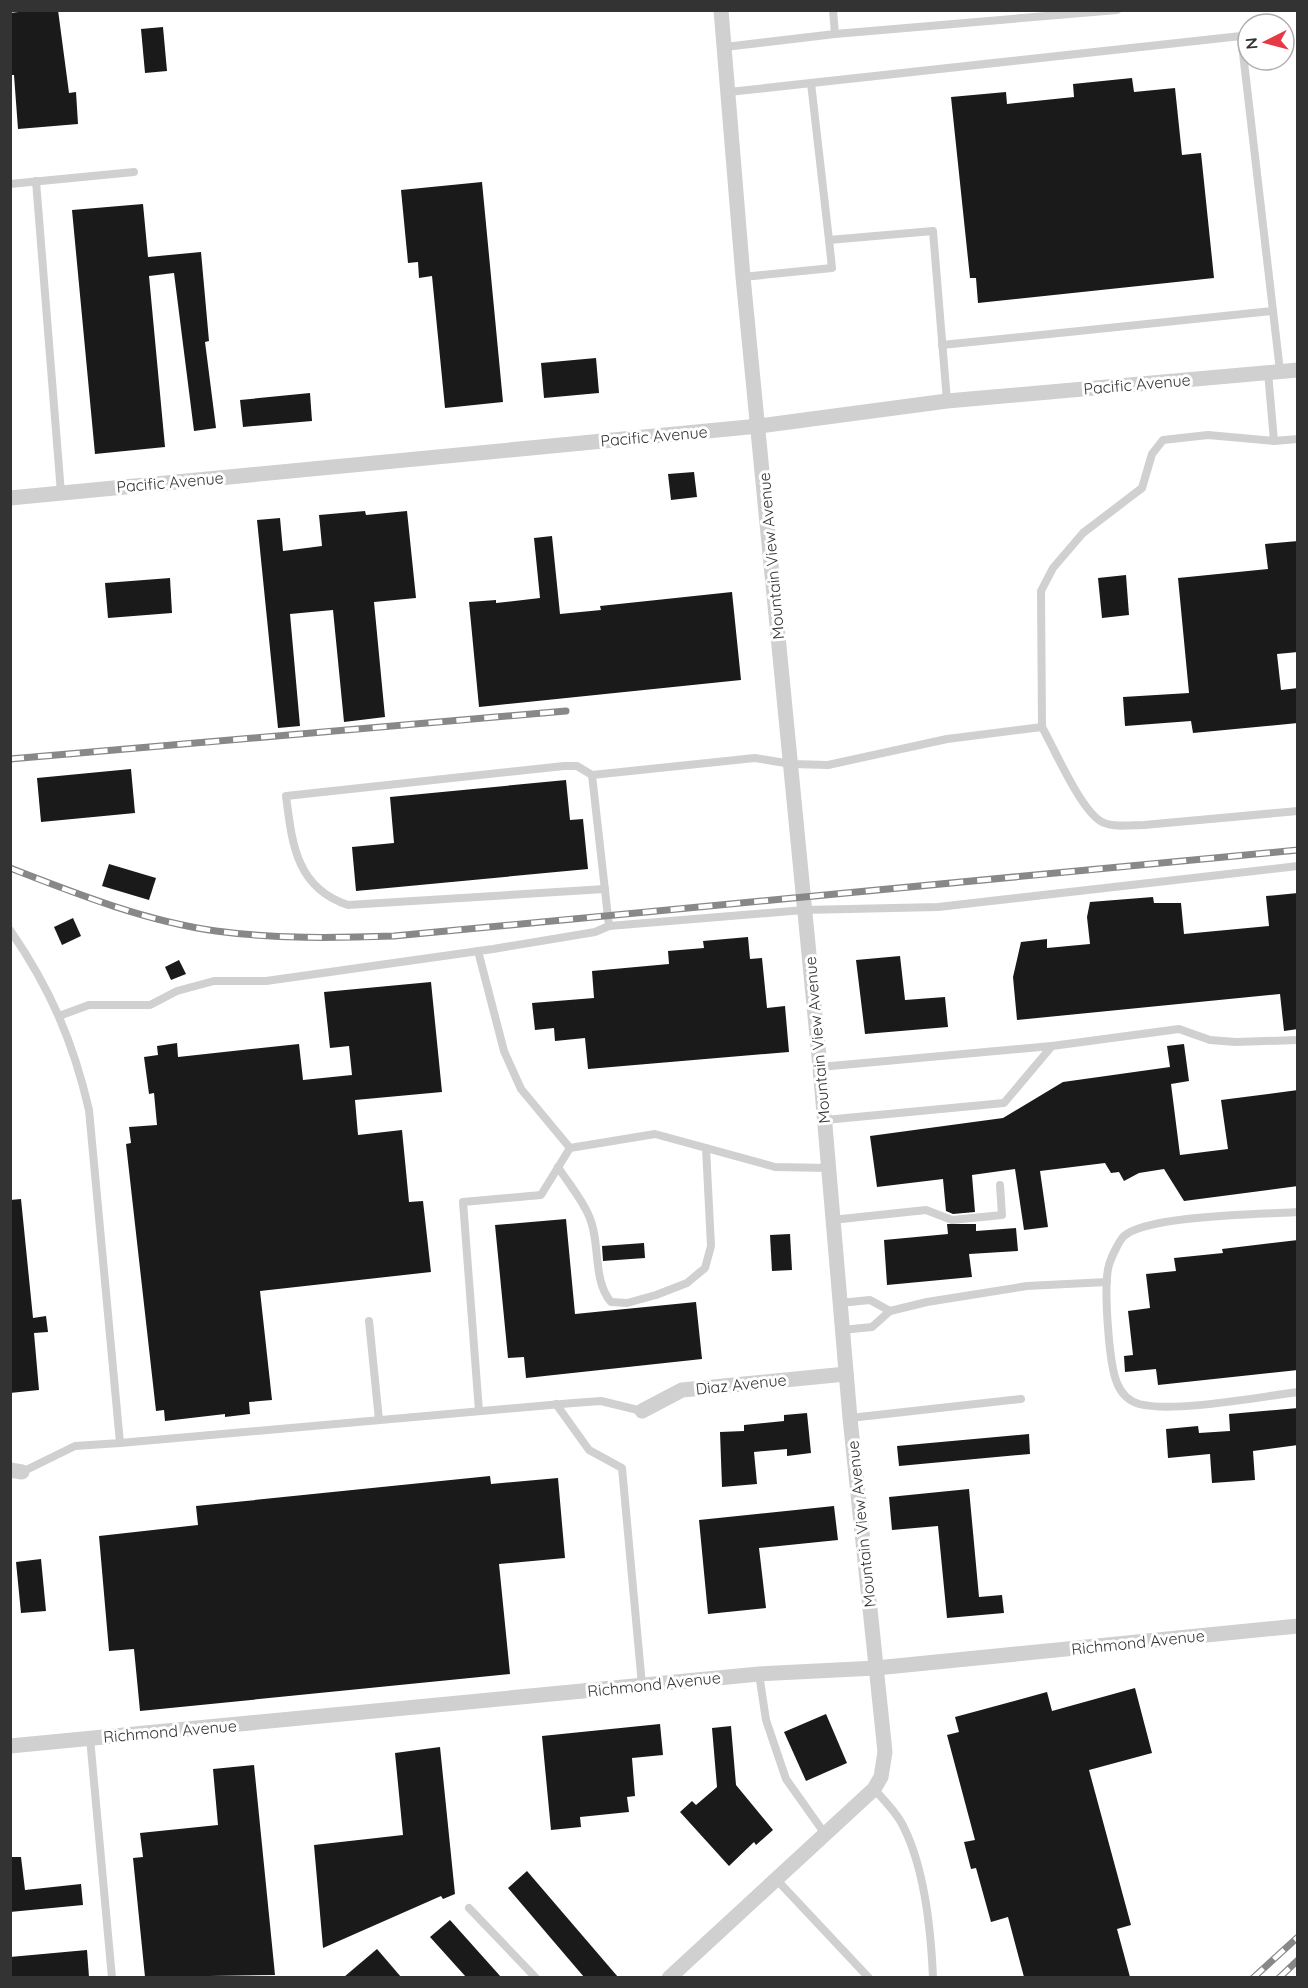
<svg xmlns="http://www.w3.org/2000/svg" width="1308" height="1988" viewBox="0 0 1308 1988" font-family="Quicksand,sans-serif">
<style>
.building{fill:#1a1a1a}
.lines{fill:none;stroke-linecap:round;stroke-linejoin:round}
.service{stroke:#d0d0d0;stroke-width:8}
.minor{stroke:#d0d0d0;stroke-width:15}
.rail-casing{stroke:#888;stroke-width:7}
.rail{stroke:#fff;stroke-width:4.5;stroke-dasharray:14;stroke-linecap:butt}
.labels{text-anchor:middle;stroke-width:6;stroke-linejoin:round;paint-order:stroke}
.street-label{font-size:16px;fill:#333;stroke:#fff}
</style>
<rect width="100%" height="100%" fill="#fff"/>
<g class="building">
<polygon points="35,10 58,10 69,93 76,92 78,124 18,129 14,75 10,75 10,13"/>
<polygon points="163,27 167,71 145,73 141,29"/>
<polygon points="1132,78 1134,92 1175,88 1182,155 1201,153 1214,278 978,303 976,278 970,278 951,97 1006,92 1007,104 1074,97 1073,84"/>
<polygon points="482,182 503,402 445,408 432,276 419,278 418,262 408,263 401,190"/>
<polygon points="143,204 148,257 201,252 209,341 205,342 216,428 194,431 174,273 149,276 165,447 95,454 72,210"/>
<polygon points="596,358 599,393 544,398 541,363"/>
<polygon points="310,393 312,421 243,427 240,400"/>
<polygon points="694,472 697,497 671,500 668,474"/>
<polygon points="365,511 366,515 407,511 416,598 374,602 385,717 344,722 333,610 290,614 300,726 278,728 257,520 280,518 283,551 322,546 319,515"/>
<polygon points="552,536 560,614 601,610 600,606 732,592 741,680 479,707 469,602 496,600 496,603 540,598 534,538"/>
<polygon points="1298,541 1298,652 1277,654 1281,690 1298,688 1298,723 1193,733 1191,721 1125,726 1123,697 1189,693 1178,578 1268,569 1265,544"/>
<polygon points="1126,575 1129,615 1102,618 1098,578"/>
<polygon points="170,578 172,613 108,618 105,583"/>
<polygon points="131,769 135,813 41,822 37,778"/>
<polygon points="566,780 570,820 583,819 588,869 356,891 352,847 394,843 390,797"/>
<polygon points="109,864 156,878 149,900 102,886"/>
<polygon points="1298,893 1298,1029 1284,1031 1280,994 1017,1020 1013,977 1021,942 1047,939 1047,948 1090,944 1087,917 1090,902 1153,897 1154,903 1181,903 1184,934 1269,926 1266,896"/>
<polygon points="73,918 81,936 62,945 54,927"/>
<polygon points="748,937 750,959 762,958 767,1008 785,1006 789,1052 588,1069 585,1038 555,1041 554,1028 535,1030 532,1003 594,998 592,971 669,964 668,951 704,948 703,941"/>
<polygon points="900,956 905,1000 945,997 948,1027 865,1034 856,960"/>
<polygon points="179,960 186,974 171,980 165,967"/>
<polygon points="431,982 442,1092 355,1100 358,1135 402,1130 409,1202 423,1201 431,1272 260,1291 272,1400 249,1402 250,1414 225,1417 225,1414 165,1421 164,1410 156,1411 126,1144 131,1143 129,1127 157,1125 154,1093 149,1094 144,1057 158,1055 157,1046 177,1043 178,1057 299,1044 303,1080 352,1075 349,1046 330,1048 324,992"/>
<polygon points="1184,1044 1189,1081 1171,1084 1180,1155 1228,1149 1221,1100 1298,1090 1298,1186 1184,1201 1164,1169 1139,1173 1124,1181 1119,1172 1111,1173 1105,1163 1040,1171 1048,1227 1024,1230 1015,1169 972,1175 975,1212 953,1214 946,1211 943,1179 877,1187 870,1136 1003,1118 1063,1082 1170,1067 1167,1046"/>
<polygon points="21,1199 33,1318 46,1316 48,1332 34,1333 39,1390 10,1393 10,1200"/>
<polygon points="566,1219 575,1314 696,1302 702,1359 526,1378 524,1357 508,1358 495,1225"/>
<polygon points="947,1224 976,1224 976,1231 1016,1228 1018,1251 969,1254 972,1277 887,1285 884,1240 948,1234"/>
<polygon points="790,1234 792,1270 772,1271 770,1235"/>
<polygon points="1298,1240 1298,1370 1158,1385 1156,1369 1125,1372 1124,1356 1133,1355 1128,1311 1150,1308 1146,1274 1176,1271 1174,1258 1223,1253 1222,1249"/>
<polygon points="644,1243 645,1258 603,1261 602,1246"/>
<polygon points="1298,1408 1298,1445 1253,1451 1255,1480 1212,1483 1210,1454 1168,1458 1166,1429 1198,1426 1199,1433 1230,1431 1229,1414"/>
<polygon points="807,1413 811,1453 787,1456 787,1449 754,1452 757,1484 722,1487 720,1432 744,1431 744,1425 784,1421 784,1415"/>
<polygon points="1029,1434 1030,1454 899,1466 897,1446"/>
<polygon points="490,1476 491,1484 558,1478 565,1558 499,1564 510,1674 140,1711 134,1649 109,1651 99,1536 198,1525 196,1506"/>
<polygon points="969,1489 979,1597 1002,1595 1004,1613 947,1618 938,1526 892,1530 889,1497"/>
<polygon points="834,1506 838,1540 759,1548 766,1608 708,1614 699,1520"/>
<polygon points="41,1559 46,1611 21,1613 16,1562"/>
<polygon points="1135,1688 1152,1753 1089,1770 1131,1925 1117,1929 1130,1977 1024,1977 1008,1917 991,1922 976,1868 971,1869 964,1842 975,1840 947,1735 959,1732 955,1717 1047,1692 1052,1711"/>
<polygon points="826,1714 847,1763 806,1781 784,1732"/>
<polygon points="660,1724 663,1755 632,1758 635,1796 627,1797 629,1812 580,1817 581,1827 551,1830 542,1736"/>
<polygon points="731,1726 736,1785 773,1830 756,1845 754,1842 729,1866 680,1812 692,1801 696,1805 717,1787 712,1728"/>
<polygon points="440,1747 455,1894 443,1899 441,1896 323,1948 314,1845 403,1835 395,1753"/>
<polygon points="254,1765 275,1975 145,1977 133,1858 143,1857 140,1833 218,1825 213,1769"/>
<polygon points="10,1857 21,1857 25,1890 81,1884 83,1905 10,1912"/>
<polygon points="527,1871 618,1977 584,1977 508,1888"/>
<polygon points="450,1920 501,1977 466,1977 430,1937"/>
<polygon points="377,1949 401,1977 344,1977"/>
<polygon points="87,1950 89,1977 10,1977 10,1957"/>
</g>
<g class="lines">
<g class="service">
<polyline points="835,34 1117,10"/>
<polyline points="725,47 835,34 833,10"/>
<polyline points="811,83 829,240 933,231 947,401"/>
<polyline points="729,92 1241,36 1280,371"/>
<polyline points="36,181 61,493"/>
<polyline points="10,184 134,172"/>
<polyline points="743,277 832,268 829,240"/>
<polyline points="942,345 1273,311"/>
<polyline points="1268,372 1274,441"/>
<polyline points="1042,727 1041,591 1053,568 1083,533 1142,488 1152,454 1163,440 1208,435 1274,441 1298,439"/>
<path d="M592 775 577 766H564L286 796C292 843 296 888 348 905L605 889"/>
<path d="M1298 811 1144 825C1132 825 1114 828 1102 822 1081 811 1055 750 1042 727L947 739 828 765 791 764 755 758 592 775 609 926 804 910 938 907 1298 866"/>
<path d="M10 930C50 988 73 1041 89 1110L120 1443 75 1446 22 1472"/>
<polyline points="478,951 504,1051 521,1089 570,1148"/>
<polyline points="59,1016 89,1005 150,1005 177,991 214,981 266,981 493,949 595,932 609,926"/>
<polyline points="1052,1046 1179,1029 1210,1040 1236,1042 1298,1040"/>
<polyline points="820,1067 1052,1046 1004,1103 825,1120"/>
<path d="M558 1167C568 1183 582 1199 589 1216 601 1243 592 1280 611 1302L627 1303 656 1295 687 1283 705 1268 711 1246 706 1148"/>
<path d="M1298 1212C1265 1214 1143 1215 1123 1237 1118 1243 1111 1258 1109 1265 1103 1285 1109 1364 1117 1383 1121 1393 1129 1401 1139 1404 1174 1413 1258 1397 1298 1392"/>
<polyline points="832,1220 926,1210 952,1220 1002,1215 1000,1185"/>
<polyline points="840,1303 870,1300 890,1311"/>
<polyline points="369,1321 379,1420"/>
<polyline points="842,1330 872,1327 890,1311 927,1302 1027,1286 1107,1282"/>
<polyline points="556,1404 589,1450 622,1468 642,1685"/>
<polyline points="479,1411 463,1202 541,1195 570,1148 655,1134 775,1167 828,1168"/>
<polyline points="850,1418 1021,1399"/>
<polyline points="120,1443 573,1403 601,1401 642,1411"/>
<polyline points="759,1674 766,1720 786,1779 825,1834"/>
<polyline points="90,1738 112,1978"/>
<path d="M874 1789C883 1799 894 1810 901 1822 924 1864 931 1930 933 1978"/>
<polyline points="776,1879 869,1978"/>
<polyline points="469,1908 536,1978"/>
</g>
<g class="minor">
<polyline points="10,498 759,426 947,401 1298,370"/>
<polyline points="642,1411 682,1390 846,1374"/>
<polyline points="10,1470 22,1472"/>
<polyline points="10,1746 759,1674 876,1668 1298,1626"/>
<polyline points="669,1978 874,1789 881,1777 885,1752 850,1418 820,1067 743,277 721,10"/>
</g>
<g class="rail-casing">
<g id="rail">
<polyline points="10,759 566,711"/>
<path d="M10 868C77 894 145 921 216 931 275 939 335 938 394 936L1298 850"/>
<polyline points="1253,1978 1298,1937"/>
<polyline points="1279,1978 1298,1960"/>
</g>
</g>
<use href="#rail" class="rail"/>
</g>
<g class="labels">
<g class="street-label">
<text transform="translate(1137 384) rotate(-5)" y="6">Pacific Avenue</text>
<text transform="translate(654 436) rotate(-5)" y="6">Pacific Avenue</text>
<text transform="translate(170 482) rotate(-5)" y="6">Pacific Avenue</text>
<text transform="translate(771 556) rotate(-95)" y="6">Mountain View Avenue</text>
<text transform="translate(817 1040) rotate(-95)" y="6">Mountain View Avenue</text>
<text transform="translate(741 1384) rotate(-6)" y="6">Diaz Avenue</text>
<text transform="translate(861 1524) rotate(-96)" y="6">Mountain View Avenue</text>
<text transform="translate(1138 1642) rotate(-6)" y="6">Richmond Avenue</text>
<text transform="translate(654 1684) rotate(-6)" y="6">Richmond Avenue</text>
<text transform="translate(170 1731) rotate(-5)" y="6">Richmond Avenue</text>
</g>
</g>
<rect width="1308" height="1988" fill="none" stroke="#333333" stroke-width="24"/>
<g transform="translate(1266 42) rotate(264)"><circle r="28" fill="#ffffff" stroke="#adadad" stroke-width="1.5"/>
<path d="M0-4.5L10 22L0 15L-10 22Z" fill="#e63946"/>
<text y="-9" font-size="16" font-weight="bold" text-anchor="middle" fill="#333333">N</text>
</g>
</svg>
